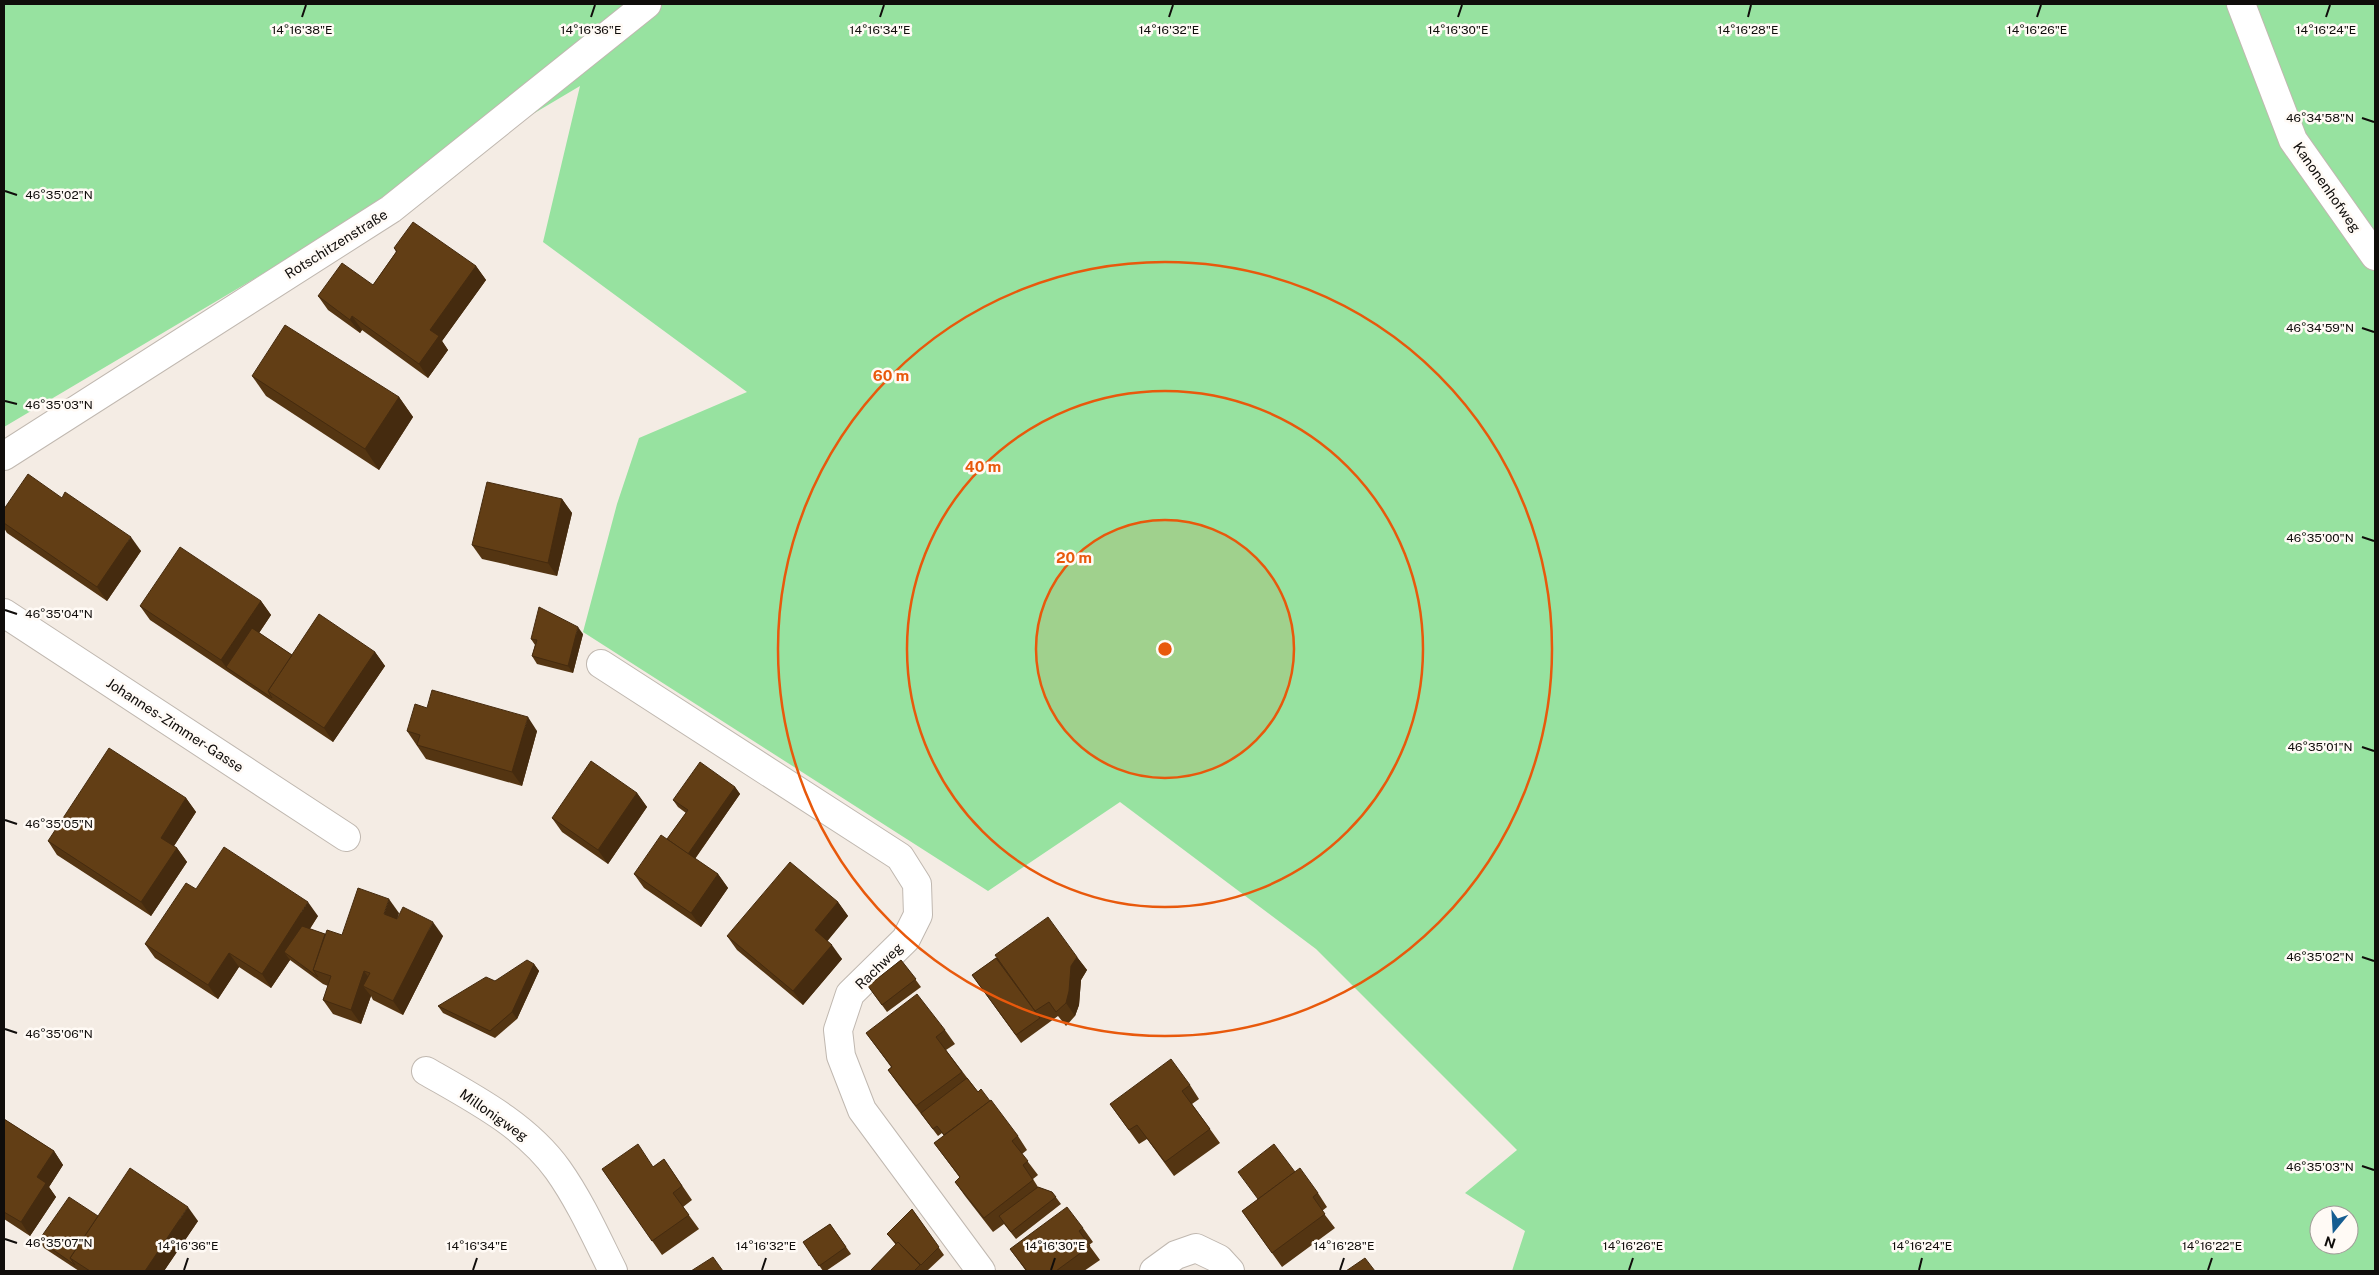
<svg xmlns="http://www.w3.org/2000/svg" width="2379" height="1275" viewBox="0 0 2379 1275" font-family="'Public Sans',sans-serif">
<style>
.green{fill:#97e2a0;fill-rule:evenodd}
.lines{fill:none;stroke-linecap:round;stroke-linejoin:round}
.minor-casing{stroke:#c0b8b0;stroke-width:30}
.minor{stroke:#fff;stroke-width:28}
.wall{fill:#543512}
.shaded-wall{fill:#452b0f}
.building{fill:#623e15;stroke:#452b0f}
.ticks{fill:none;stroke:#100d0b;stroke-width:2}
.ring{fill:none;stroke:#e8590c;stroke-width:2.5}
.labels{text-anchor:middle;stroke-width:5;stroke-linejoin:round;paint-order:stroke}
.street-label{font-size:14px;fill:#100d0b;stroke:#fffaf5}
.ticks-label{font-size:12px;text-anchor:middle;fill:#100d0b;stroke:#fffaf5;stroke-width:5;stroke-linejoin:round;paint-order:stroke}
.centre{fill:#e8590c;stroke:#fffaf5;stroke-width:2.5}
.ring-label{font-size:15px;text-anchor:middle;font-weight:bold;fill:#e8590c;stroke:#fffaf5;stroke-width:5;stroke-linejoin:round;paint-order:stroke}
</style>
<rect width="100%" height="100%" fill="#f4ece4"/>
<path class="green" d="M4 4H2375V1271H1512L1525 1231 1465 1193 1517 1150 1316 949 1120 802 988 891 583 632 617 504 639 438 747 392 543 242 580 86 4 427ZM2319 1215H2349V1245H2319Z"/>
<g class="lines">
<g class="minor-casing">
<g id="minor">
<polyline points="2241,4 2293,140 2375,256"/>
<polyline points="4,456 391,209 647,4"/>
<polyline points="4,613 346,837"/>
<polyline points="601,664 900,857 917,884 918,915 906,939 850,994 838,1030 841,1056 862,1110 981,1271"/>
<path d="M426 1071C473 1098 526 1125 558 1170 580 1201 596 1237 613 1271"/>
<polyline points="1154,1271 1176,1255 1196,1248 1219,1259 1230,1271"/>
</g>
</g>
<use href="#minor" class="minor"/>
</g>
<g class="wall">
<polygon points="394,248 476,266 486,280 442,341 448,350 428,378 362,330 360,333 328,310 318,296 373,285 396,252"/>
<polygon points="252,376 399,397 413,417 379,470 266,396"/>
<polygon points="62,498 141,551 107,601 7,533 4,528 4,509"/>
<polygon points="562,499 572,513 557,576 482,559 472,545"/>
<polygon points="261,601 271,615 259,633 292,655 375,652 385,666 333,742 150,620 140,606"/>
<polygon points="583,634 573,673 537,664 532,656 535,645 531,639"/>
<polygon points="427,708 537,731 522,786 426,759 407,731"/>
<polygon points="735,787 740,794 695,859 718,874 728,888 701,927 644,888 634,874 667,839 686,813 678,807 673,800"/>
<polygon points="637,793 647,807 608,864 562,832 552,818"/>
<polygon points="186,798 196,812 174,846 177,848 187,862 151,916 57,855 48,841"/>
<polygon points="196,889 318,916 310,929 325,934 342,935 399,913 397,919 443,936 403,1015 373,1000 371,996 361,1024 333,1014 323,1000 328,986 323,984 290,960 271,988 239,967 218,999 155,958 145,944"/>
<polygon points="838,902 848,916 827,941 842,959 803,1005 737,950 727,936"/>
<polygon points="1077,957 1087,970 1081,980 1079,1005 1075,1016 1066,1026 1058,1016 1021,1043 972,975 996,958"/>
<polygon points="901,960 921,987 887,1012 868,986"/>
<polygon points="534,964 539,971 517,1019 495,1038 443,1013 438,1006"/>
<polygon points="945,1030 955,1044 946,1050 978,1092 1018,1136 1027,1150 1022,1154 1038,1175 1033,1179 1038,1187 1052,1192 1061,1204 1016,1239 1004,1224 993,1232 965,1196 955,1182 960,1178 934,1143 944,1136 942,1133 938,1136 898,1084 888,1070 891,1067 866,1033"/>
<polygon points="1190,1085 1199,1099 1192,1104 1220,1143 1174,1176 1147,1139 1139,1144 1110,1104"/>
<polygon points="4,1119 54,1151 63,1165 49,1187 56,1197 30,1236 4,1219"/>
<polygon points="664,1159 692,1200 683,1207 699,1229 662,1255 602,1169 653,1167"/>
<polygon points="1295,1172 1318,1193 1327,1207 1322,1211 1335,1228 1282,1267 1242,1211"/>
<polygon points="912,1209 944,1255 927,1271 870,1271 896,1245 887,1234"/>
<polygon points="98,1216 198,1221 164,1271 79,1271 44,1248 39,1240"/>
<polygon points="830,1224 851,1254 826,1271 823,1271 803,1242"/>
<polygon points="1083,1228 1093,1242 1089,1245 1100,1260 1084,1271 1026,1271 1010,1249"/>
</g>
<g class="shaded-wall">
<polygon points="476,266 486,280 442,341 448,350 428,378 419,364 430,330"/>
<polygon points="352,316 362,330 360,333 350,320"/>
<polygon points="399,397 413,417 379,470 365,449"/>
<polygon points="562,499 572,513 557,576 548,563"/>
<polygon points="131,537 141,551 107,601 97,587"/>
<polygon points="261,601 271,615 233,672 226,667 221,660"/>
<polygon points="578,627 583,634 573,673 568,666"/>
<polygon points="375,652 385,666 333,742 324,728"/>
<polygon points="528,717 537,731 522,786 512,772"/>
<polygon points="735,787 740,794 691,864 686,857"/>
<polygon points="637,793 647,807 608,864 598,850"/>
<polygon points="186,798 196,812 170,852 161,838"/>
<polygon points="177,848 187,862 151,916 141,902"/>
<polygon points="718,874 728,888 701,927 691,913"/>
<polygon points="389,899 399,913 394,928 384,914"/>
<polygon points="308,902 318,916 291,957 284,952 290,960 271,988 262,974"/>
<polygon points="838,902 848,916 825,944 815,930"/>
<polygon points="433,922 443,936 403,1015 393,1001"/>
<polygon points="832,945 842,959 803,1005 793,991"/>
<polygon points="229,953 239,967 218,999 208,985"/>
<polygon points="1077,957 1087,970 1081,980 1079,1005 1075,1016 1066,1003 1071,966"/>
<polygon points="534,964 539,971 517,1019 512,1012"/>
<polygon points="364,971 374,985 363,986 371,996 361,1024 351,1010"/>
<polygon points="54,1151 63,1165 49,1187 56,1197 30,1236 21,1222 37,1177"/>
<polygon points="188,1207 198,1221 164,1271 145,1271"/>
</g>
<g class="building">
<polygon points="413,222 476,266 430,330 439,336 419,364 352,316 350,320 318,296 342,263 373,285 397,251 394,248"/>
<polygon points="285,325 399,397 365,449 252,376"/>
<polygon points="28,474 62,498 65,492 131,537 97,587 4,523 4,509"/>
<polygon points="487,482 562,499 548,563 472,545"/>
<polygon points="180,547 261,601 221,660 140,606"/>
<polygon points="539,607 578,627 568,666 532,656 537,640 531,639"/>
<polygon points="319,614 375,652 324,728 268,691"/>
<polygon points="252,628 292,655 268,691 272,698 226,667"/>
<polygon points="432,690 528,717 512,772 417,745 420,735 407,731 415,704 427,708"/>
<polygon points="109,748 186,798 161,838 177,848 141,902 48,841"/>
<polygon points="591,761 637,793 598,850 552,818"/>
<polygon points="700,762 735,787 688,854 667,839 688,810 673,800"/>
<polygon points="661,835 718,874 691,913 634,874"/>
<polygon points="224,847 308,902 262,974 229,953 208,985 145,944 186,883 196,889"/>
<polygon points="790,862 838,902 815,930 832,945 793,991 727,936"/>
<polygon points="358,888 389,899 384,914 397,919 403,907 433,922 393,1001 363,986 370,973 364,971 351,1010 323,1000 331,976 313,970 327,930 342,935"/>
<polygon points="1048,917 1077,957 1071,966 1069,991 1066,1003 1056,1012 1049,1002 1035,1011 995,955"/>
<polygon points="302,926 325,934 313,970 318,977 284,952"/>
<polygon points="996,958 1040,1018 1016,1035 972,975"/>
<polygon points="527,960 534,964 512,1012 490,1031 438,1006 486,977 495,981"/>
<polygon points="901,960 916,979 882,1005 868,986"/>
<polygon points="917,994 945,1030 936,1037 962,1072 916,1106 888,1070 892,1067 866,1033"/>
<polygon points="1171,1059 1190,1085 1182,1091 1210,1129 1165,1162 1137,1125 1129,1130 1110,1104"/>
<polygon points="967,1078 978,1092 981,1089 990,1101 944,1135 937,1126 933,1129 921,1113"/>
<polygon points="991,1100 1018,1136 1012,1141 1028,1161 1023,1165 1033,1180 984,1218 955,1182 960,1177 934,1143"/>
<polygon points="4,1119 54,1151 37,1177 46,1183 21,1222 4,1212"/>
<polygon points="638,1144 653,1167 664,1159 682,1186 673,1193 689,1215 652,1241 602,1169"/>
<polygon points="1274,1144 1295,1172 1258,1199 1238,1172"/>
<polygon points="130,1168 188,1207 145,1271 90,1271 70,1258"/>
<polygon points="1300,1168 1318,1193 1313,1197 1325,1214 1272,1253 1242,1211"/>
<polygon points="1038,1187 1052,1192 1056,1197 1011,1232 999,1216"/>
<polygon points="69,1197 98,1216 70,1258 75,1265 39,1240"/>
<polygon points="1067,1207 1083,1228 1079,1231 1090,1246 1056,1271 1027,1271 1010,1249"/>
<polygon points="912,1209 939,1247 921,1265 898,1242 897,1244 887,1234"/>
<polygon points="830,1224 846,1247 819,1266 803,1242"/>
<polygon points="898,1242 920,1265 914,1271 870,1271"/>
<polygon points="713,1257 723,1271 691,1271"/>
<polygon points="1365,1258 1375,1271 1346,1271"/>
</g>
<path class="ticks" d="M302 17 306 5M591 17 595 5M880 17 884 5M1169 17 1173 5M1458 17 1462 5M1748 17 1751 5M2037 17 2041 5M2326 17 2330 5M2362 118 2374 122M5 191 17 195M2362 328 2374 332M5 401 17 404M2362 537 2374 541M5 610 17 614M2362 747 2374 751M5 820 17 824M2362 957 2374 961M5 1029 17 1033M2362 1166 2374 1170M5 1239 17 1243M184 1270 188 1258M473 1270 477 1258M762 1270 766 1258M1051 1270 1055 1258M1340 1270 1344 1258M1629 1270 1633 1258M1919 1270 1922 1258M2208 1270 2212 1258"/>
<circle cx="1165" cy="649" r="129" fill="#e8590c" fill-opacity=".12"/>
<g class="ring">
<circle cx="1165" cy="649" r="129"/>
<circle cx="1165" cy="649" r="258"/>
<circle cx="1165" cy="649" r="387"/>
</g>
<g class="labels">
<g class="street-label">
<text transform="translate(2327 187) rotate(55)" y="5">Kanonenhofweg</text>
<text transform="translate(336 244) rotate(-32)" y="5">Rotschitzenstraße</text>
<text transform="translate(175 725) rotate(33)" y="5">Johannes-Zimmer-Gasse</text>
<text transform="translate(879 966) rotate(-44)" y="5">Rachweg</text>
<text transform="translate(494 1115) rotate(35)" y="5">Millonigweg</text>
</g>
</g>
<g class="ticks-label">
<text x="302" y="34">14°16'38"E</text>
<text x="591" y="34">14°16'36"E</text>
<text x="880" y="34">14°16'34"E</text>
<text x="1169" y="34">14°16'32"E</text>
<text x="1458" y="34">14°16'30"E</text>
<text x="1748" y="34">14°16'28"E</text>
<text x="2037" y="34">14°16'26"E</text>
<text x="2326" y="34">14°16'24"E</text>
<text x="2320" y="122">46°34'58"N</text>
<text x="59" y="199">46°35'02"N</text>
<text x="2320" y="332">46°34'59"N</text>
<text x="59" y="409">46°35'03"N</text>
<text x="2320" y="542">46°35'00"N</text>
<text x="59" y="618">46°35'04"N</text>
<text x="2320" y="751">46°35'01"N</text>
<text x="59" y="828">46°35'05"N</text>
<text x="2320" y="961">46°35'02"N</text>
<text x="59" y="1038">46°35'06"N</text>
<text x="2320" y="1171">46°35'03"N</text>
<text x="59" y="1247">46°35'07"N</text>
<text x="1344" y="1250">14°16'28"E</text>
<text x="188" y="1250">14°16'36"E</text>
<text x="477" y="1250">14°16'34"E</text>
<text x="766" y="1250">14°16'32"E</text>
<text x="1055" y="1250">14°16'30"E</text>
<text x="1633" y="1250">14°16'26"E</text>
<text x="1922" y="1250">14°16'24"E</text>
<text x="2212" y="1250">14°16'22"E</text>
</g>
<circle cx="1165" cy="649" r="8" class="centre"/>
<g class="ring-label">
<text x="891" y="381">60 m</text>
<text x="983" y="472">40 m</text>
<text x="1074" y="563">20 m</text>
</g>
<rect width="2379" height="1275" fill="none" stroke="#100d0b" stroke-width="10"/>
<g transform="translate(2334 1230) rotate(198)"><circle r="24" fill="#fffaf5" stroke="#9f9b97"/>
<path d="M0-4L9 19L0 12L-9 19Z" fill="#165d91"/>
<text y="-8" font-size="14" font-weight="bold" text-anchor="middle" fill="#100d0b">N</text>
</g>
</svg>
